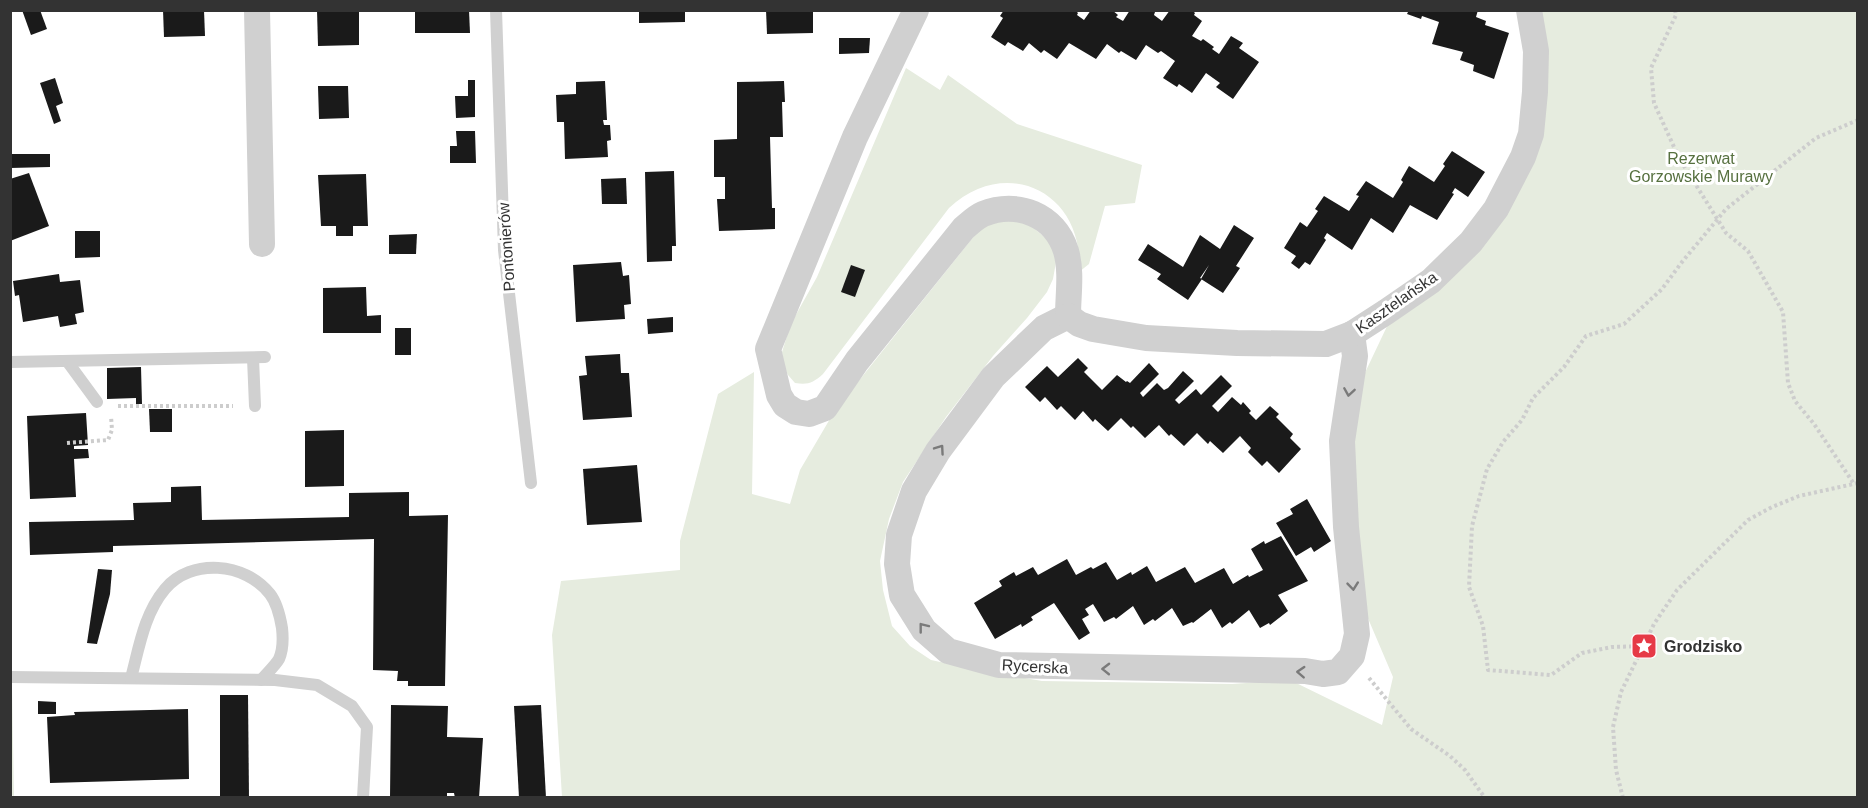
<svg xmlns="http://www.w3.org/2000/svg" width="1868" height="808" viewBox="0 0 1868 808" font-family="Arial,sans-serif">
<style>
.green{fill:#e6ecdf}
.building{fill:#1a1a1a}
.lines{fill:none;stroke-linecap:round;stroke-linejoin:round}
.path{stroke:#cdcdcd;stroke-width:4;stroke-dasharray:3 3;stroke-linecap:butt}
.service{stroke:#d0d0d0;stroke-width:12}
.minor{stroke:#d0d0d0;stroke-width:26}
.oneway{stroke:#7a7a7a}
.labels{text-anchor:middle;stroke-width:6;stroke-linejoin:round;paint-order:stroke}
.park-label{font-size:16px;fill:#56703f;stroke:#fff}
.street-label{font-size:16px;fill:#333;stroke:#fff}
.poi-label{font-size:16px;font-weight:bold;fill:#333;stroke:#fff;text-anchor:start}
</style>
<rect width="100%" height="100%" fill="#fff"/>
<g class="green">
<polygon points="1538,11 1857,11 1857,797 562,797 552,635 561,581 680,570 680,541 718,394 754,372 752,494 790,504 800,470 834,412 982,226 1005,220 1029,224 1049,241 1054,251 1056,262 1053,279 1047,292 1027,318 993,356 946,417 903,482 889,519 880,561 883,590 892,626 910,646 931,660 968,668 1042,681 1232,684 1290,680 1382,725 1393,677 1364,609 1349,457 1362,379 1390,320 1531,158"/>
<path d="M906 68 940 90 948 75 1017 124 1142 165 1135 203 1105 206 1089 264 1079 272C1085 193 1007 154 949 208L823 374C813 383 808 385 795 383L788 375 783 365 782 352 787 336 793 320 817 277Z"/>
<polygon points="11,688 12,688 14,796 10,795"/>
</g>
<g class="building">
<polygon points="22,10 40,10 47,29 31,35"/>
<polygon points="163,10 204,10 205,36 164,37"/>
<polygon points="317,10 359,10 359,45 318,46"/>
<polygon points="415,10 469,10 470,33 415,33"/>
<polygon points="639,10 685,10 685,22 639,23"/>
<polygon points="766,10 813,10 813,33 767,34"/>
<polygon points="1004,10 1075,10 1078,13 1077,15 1084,20 1091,10 1112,10 1118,15 1116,17 1123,21 1130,10 1153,10 1155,12 1154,15 1162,21 1170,10 1192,10 1195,13 1194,15 1202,21 1192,36 1201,41 1203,39 1214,47 1212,49 1219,54 1231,36 1243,43 1239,48 1259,62 1233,99 1216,87 1220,83 1206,73 1192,93 1179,84 1177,87 1163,78 1175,61 1161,51 1158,53 1146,45 1136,60 1121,51 1119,53 1107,44 1096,59 1069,43 1057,59 1044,50 1041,53 1029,43 1023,51 1008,42 1005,46 991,37 1003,18 1000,16"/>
<polygon points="1409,10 1478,10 1476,17 1486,21 1485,25 1509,33 1494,79 1473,71 1474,65 1460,60 1463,52 1432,44 1439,22 1422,16 1421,19 1407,14"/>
<polygon points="839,38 870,38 869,53 839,54"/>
<polygon points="55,78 63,103 56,106 61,121 54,124 40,83"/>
<polygon points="468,80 475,80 475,117 456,118 455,96 468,96"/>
<polygon points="605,81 607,120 603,120 604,125 610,125 611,140 607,141 608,157 565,159 564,122 557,122 556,95 576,94 576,82"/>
<polygon points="784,81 785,102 782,102 783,137 770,137 772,208 775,208 775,229 719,231 717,199 725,199 725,177 714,177 714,140 737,139 737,82"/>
<polygon points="318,86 348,86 349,118 319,119"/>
<polygon points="456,131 475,131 476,163 450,163 450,146 457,146"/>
<polygon points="1452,151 1485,172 1468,197 1455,188 1452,193 1454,194 1437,220 1410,205 1393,233 1371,218 1352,250 1327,233 1324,238 1326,240 1310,265 1305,262 1299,269 1291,263 1296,256 1284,248 1300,222 1307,227 1318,211 1315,209 1324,196 1349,211 1359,196 1356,195 1366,181 1393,198 1403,182 1401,180 1409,166 1434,182 1445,166 1443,164"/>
<polygon points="12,154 50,154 50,167 10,168"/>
<polygon points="674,171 676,246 672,246 672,261 647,262 645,172"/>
<polygon points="29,173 49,226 10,241 10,179"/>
<polygon points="366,174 368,226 353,226 353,236 336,236 336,226 321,226 318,175"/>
<polygon points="626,178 627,204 602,204 601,179"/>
<polygon points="1234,225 1254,238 1236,266 1240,268 1223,293 1201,279 1209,265 1200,278 1202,279 1188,300 1157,279 1161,274 1138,260 1148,244 1183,267 1200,235 1220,249"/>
<polygon points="75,231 100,231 100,257 75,258"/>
<polygon points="417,234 416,254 389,254 389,235"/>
<polygon points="621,262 623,276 629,275 631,304 624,305 625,319 576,322 573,265"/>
<polygon points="851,265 865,270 855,297 841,292"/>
<polygon points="59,274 60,282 80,280 84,312 75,314 77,324 60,327 58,316 23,322 19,295 15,296 13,281"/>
<polygon points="366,287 367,316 381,315 381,333 323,333 323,288"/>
<polygon points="673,317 673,332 648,334 647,319"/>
<rect x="395" y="328" width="16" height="27"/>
<polygon points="620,354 621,373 629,373 632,417 583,420 579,376 587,375 585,356"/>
<polygon points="1078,358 1088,368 1084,372 1102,390 1117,375 1126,382 1127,381 1130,383 1149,363 1159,374 1140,393 1143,397 1157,383 1164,390 1168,388 1183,371 1194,381 1175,400 1179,404 1196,389 1201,395 1221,375 1232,386 1212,406 1218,412 1232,397 1241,405 1243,402 1251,411 1249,413 1256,420 1270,406 1279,414 1276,417 1293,434 1290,438 1301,449 1279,473 1267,461 1262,466 1248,452 1251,448 1240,436 1223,453 1210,441 1208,444 1197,433 1184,446 1171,434 1169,436 1159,425 1145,438 1133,426 1131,428 1121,418 1108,431 1095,419 1093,422 1083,411 1075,420 1061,406 1057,410 1045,397 1040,402 1025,387 1047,366 1058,377"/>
<polygon points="141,367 142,404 136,404 136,398 107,399 107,368"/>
<polygon points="149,409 172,409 172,432 150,432"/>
<polygon points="86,413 88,445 74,446 74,449 88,449 89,458 74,459 76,497 30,499 27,416"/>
<polygon points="344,430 344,486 305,487 305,431"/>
<polygon points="637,465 642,522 587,525 583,469"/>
<polygon points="201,486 202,520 349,517 349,493 409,492 409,516 448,515 445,686 408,686 408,681 397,681 398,671 373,670 374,539 113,546 113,552 30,555 29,522 134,520 133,503 171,502 171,487"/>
<polygon points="1307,499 1331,541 1314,552 1311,547 1296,556 1276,523 1293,514 1290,509"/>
<polygon points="1281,536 1308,581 1278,595 1288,611 1270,625 1269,623 1260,628 1249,610 1232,624 1230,622 1222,628 1211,609 1193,623 1192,622 1183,626 1172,608 1155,621 1153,619 1144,625 1133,606 1116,619 1114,617 1104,622 1093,604 1085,609 1089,615 1082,619 1090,633 1079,640 1054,603 1031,617 1033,620 1022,627 1021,624 995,639 974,603 1002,586 999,581 1014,572 1016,576 1033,567 1038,575 1067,559 1076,575 1091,567 1093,569 1106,562 1117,580 1131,572 1132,575 1147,566 1156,582 1185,567 1195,583 1224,568 1233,584 1248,575 1249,577 1263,570 1251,549 1264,541 1265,544"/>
<polygon points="98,569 112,570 110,594 97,644 87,643"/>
<polygon points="220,695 248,695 249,798 220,798"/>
<polygon points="38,701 56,702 56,714 38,714"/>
<polygon points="391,705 448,706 447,737 483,738 479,798 455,798 454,793 447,793 447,798 390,798"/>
<polygon points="541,705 546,798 519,798 514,706"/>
<polygon points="188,709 189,779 50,783 47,717 75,715 74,712"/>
</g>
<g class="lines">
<g class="path">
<polyline points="1675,10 1676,15 1651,68 1654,103 1679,158 1726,233 1748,251 1783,312 1788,383 1795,401 1814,424 1854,484"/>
<polyline points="118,406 233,406"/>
<polyline points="67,443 108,440 112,430 111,416"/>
<polyline points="1644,646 1612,647 1582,653 1551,675 1488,670 1483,626 1469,587 1472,526 1487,469 1503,442 1522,420 1533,398 1564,367 1586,336 1624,324 1662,289 1682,262 1726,209 1816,138 1858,120"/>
<polyline points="1369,678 1411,729 1450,756 1465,770 1485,798"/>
<polyline points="1623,798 1616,770 1613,727 1621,692 1654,624 1677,590 1748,520 1772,507 1799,496 1858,483"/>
</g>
<g class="service">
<polyline points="496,10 504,250 531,483"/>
<polyline points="253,358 255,406"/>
<polyline points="67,361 97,402"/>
<polyline points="10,362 265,357"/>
<polyline points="10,677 275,680 317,685 352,706 367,727 363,798"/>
<path d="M131 678C139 648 144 614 165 589 191 558 245 562 270 594 277 603 280 616 282 628 283 637 283 650 279 659 275 666 266 674 261 680"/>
</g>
<g class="minor">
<polyline points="257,10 262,244"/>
<path d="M916 10 855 137 768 349 779 395 785 405 796 412 809 414 825 408 857 361 964 228C970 223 976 217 983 214 1017 200 1055 215 1066 251 1072 272 1068 295 1068 316"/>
<polyline points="1068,316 1044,328 993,377 938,451 914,491 899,535 897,564 902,595 924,630 948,651 999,665 1305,671 1323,674 1338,672 1352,656 1357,634 1346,527 1342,441 1355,356 1352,334"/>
<polyline points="1068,316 1079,324 1093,329 1146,338 1237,343 1326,344 1352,334 1386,312 1431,281 1471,242 1496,209 1523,157 1531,134 1535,92 1536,51 1529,10"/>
</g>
</g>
<defs><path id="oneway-chevron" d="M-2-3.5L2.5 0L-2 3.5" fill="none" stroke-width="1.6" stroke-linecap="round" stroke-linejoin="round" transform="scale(1.5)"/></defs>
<g class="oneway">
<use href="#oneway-chevron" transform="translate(1349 392) rotate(99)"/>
<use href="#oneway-chevron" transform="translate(940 449) rotate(-55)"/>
<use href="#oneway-chevron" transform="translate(1353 586) rotate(84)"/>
<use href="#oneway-chevron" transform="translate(923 627) rotate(-128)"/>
<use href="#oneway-chevron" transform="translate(1106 669) rotate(-179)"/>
<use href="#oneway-chevron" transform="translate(1301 672) rotate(-177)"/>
</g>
<defs>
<g id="sight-square" transform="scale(1.35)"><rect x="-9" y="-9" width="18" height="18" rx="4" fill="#e63946" stroke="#fff"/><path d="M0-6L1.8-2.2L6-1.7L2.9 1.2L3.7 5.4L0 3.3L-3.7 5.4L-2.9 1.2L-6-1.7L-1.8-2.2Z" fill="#fff"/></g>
</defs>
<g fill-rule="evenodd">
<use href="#sight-square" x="1644" y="646"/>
</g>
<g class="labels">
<g class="park-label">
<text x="1701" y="164">Rezerwat<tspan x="1701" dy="18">Gorzowskie Murawy</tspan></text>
</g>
<g class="street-label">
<text transform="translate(506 247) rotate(-94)" y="6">Pontonierów</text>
<text transform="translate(1396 302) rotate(-35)" y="6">Kasztelańska</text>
<text transform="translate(1035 666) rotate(3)" y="6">Rycerska</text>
</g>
<g class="poi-label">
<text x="1664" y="652">Grodzisko</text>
</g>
</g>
<rect width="1868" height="808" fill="none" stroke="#333333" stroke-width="24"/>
</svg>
